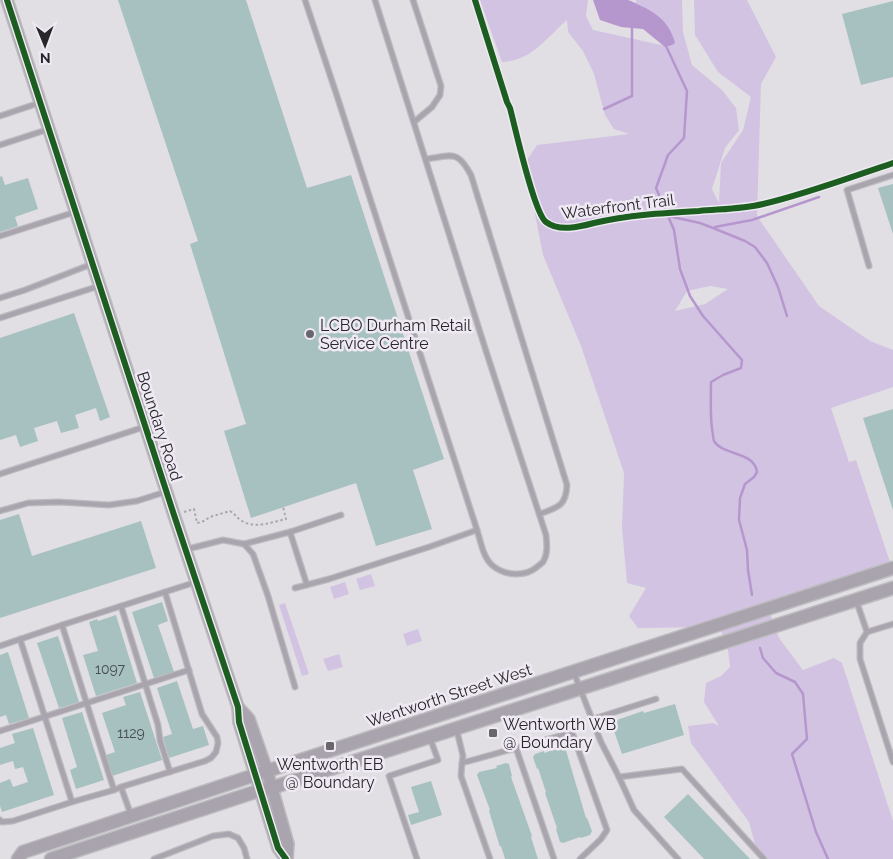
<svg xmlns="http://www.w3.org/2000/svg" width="893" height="859" viewBox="0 0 893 859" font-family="Raleway,sans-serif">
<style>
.green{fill:#d3c3e2;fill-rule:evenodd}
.water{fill:#b597ce}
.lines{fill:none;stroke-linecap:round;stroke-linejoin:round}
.stream{stroke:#b597ce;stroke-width:2.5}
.building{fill:#a6c1c0}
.service-casing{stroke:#bcbbbe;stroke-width:7}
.tertiary-casing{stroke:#bcbbbe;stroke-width:14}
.secondary-casing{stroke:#bcbbbe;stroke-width:15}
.path{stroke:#aaa6ae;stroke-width:2;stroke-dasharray:2.5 2.5;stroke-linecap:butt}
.service{stroke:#aaa4af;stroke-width:4.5}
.tertiary{stroke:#aaa4af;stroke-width:11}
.secondary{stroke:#a9a3ae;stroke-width:12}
.cycleway-casing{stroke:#efe9f4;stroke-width:9}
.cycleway{stroke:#1b5e20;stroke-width:6}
.poi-dot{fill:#69676b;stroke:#efe9f4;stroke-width:2}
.labels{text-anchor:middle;stroke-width:5;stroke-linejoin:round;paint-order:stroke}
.number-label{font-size:14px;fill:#484d50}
.street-label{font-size:16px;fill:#28262a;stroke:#efe9f4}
.poi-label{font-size:16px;fill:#28262a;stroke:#efe9f4;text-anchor:start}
</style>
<rect width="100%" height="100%" fill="#e1dfe4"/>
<g class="green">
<path d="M480 0H588L586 16 593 30 666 46 636 8V0H682L683 32 692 65 722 90 736 108 739 130 725 148 712 189 719 203 721 163 743 130 751 97 718 72 695 35 694 0H747L776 57 761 84 757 216 819 306 870 341 893 350V387L831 408 849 462 856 460 892 568 768 608 779 638 803 670 834 658 842 663 893 821V859H759L749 822 691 743 688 726 713 723 719 726 704 702 706 683 721 676 730 667 727 641 718 627 638 628 629 616 646 588 627 583 622 527 624 473 581 346 543 255 525 163 537 145 629 134 614 129 605 115 594 74 583 51 568 32 567 20C547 37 532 61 502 62ZM710 286 728 289 705 304 675 311 687 291Z"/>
<polygon points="371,574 375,586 360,590 356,579"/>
<polygon points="345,582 349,594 334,599 330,587"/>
<polygon points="285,603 309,674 302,676 279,605"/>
<polygon points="418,629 422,641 407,646 403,634"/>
<polygon points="339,654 343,667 328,671 323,659"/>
</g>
<path class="water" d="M593 0C604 0 617 0 628 0 632 1 635 3 639 5 657 13 670 23 675 43L672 45 665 47 643 29 621 27 600 20Z"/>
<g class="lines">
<g class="stream">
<path d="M666 46 687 91 684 138 668 155 656 188 674 230 680 269 690 296 703 316 742 360 741 368 723 375 711 382C711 398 710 413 712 429 713 433 713 438 714 441 723 456 754 451 757 472L754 477 745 484 740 498 739 520 747 550 748 570 752 595"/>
<polyline points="604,109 632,96 632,25"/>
<polyline points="668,216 700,223 713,228 745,241 755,247 767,263 778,287 787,316"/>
<polyline points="715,227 752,220 819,197"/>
<polyline points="760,648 763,658 776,673 795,682 803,694 807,739 792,754 816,832 828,859"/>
</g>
</g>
<g class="building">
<polygon points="118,0 246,0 307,188 351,175 444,459 413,470 432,529 376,546 356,483 251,518 224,431 246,424 190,244 198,241"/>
<polygon points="893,1 893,77 861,85 842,14"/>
<polygon points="2,176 5,185 28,178 38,209 15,217 18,226 0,232 0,177"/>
<polygon points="893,184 893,234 878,188"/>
<polygon points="74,313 110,417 100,421 96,408 75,415 79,428 61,433 57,421 34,428 38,441 20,447 16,435 0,440 0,338"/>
<polygon points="893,409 893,510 863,418"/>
<polygon points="19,514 32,556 141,521 156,568 0,618 0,520"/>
<polygon points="162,602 168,621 158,625 174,672 154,678 132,612"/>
<polygon points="116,615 137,683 96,696 83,655 98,651 89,622 97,619 98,621"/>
<polygon points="58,636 79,702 59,708 37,643"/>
<polygon points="8,652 29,718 9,724 6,715 0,717 0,655"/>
<polygon points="177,681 193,729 203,726 209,745 169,758 163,737 172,734 157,688"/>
<polygon points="140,692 162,760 112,776 106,755 115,752 102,713 126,705 123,697"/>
<polygon points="675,704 684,735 622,754 611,722 643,711 644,713"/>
<polygon points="82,712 104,780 76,789 70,770 77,767 62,718"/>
<polygon points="33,728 54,795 2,812 0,806 0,783 10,779 13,787 28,782 23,767 15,769 13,761 0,765 0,748 15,743 12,734"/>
<polygon points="562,745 565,747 586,818 587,818 592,831 590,835 581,838 580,837 563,843 560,842 556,829 557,828 545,793 546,792 538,768 537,769 533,757 535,754 544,751 544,753 553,750 552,748"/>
<polygon points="506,763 509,764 512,776 511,777 532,836 531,837 538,859 505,859 501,846 500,847 489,811 490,810 477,775 479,772 497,768 496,766"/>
<polygon points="431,781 442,815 411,825 408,815 419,812 411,787"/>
<polygon points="688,794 750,859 704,859 664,817"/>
</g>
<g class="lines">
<g class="service-casing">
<g id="service">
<path d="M375 0 486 351 546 535C547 544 548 554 543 562 542 563 538 566 537 567 525 577 506 576 493 566 483 558 481 542 477 530"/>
<polyline points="413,0 441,86 440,95 432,107 414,122"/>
<polyline points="0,116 39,103"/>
<polyline points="0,145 49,129"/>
<path d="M426 159C452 156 457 149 471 175L567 485C566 506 558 507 540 514"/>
<polyline points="0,236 75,212"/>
<polyline points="869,266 847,190 893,175"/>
<polyline points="0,298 25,290 92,264"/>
<polyline points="0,318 99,286"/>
<polyline points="0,474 144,427"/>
<polyline points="0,511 28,503 59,502 109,505 137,501 165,492"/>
<polyline points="290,532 341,515"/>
<polyline points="244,544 290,532 307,585"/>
<polyline points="188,549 223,540 244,544 253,554 268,596 295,687"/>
<polyline points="295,588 329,579 429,547 477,530 337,96 305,0"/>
<polyline points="856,600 867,632 893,624"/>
<polyline points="121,606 158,725 160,740 170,772"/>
<polyline points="867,632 860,643 860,659 893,762"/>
<polyline points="20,639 72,802"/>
<polyline points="0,646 62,625"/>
<polyline points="574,673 601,742 619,777 634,810 678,859"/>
<polyline points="593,719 656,699"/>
<polyline points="0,731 189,670"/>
<polyline points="457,731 463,756 462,763"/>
<polyline points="516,748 554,859"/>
<polyline points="619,777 682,769 764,859"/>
<polyline points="121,787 205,761 211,758 216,752 218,743 217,737 202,714 165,592"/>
<polyline points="131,815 121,787 114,790 62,625 196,582"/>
<polyline points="0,820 2,822 13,821 72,802 114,790"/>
<polyline points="154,859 213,836 229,834 238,838 244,848 247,859"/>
<polyline points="417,859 389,776 438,760 430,738"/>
<polyline points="490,859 461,776 462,763 563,735 573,735 607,830 601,839 580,859"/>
</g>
</g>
<g class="tertiary-casing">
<g id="tertiary">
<polyline points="7,0 174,515 238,707 239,722 278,848 286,859"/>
<polyline points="238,707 249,719 267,771 288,844 287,859"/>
</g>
</g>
<g class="secondary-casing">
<g id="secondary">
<polyline points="18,859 23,852 267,771 893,568"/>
<polyline points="51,859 261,790 271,788 893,588"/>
</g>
</g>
<path class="path" d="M184 512 194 509 197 523 204 521 210 517 230 511C235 514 237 518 242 521 255 529 273 522 286 519L283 507"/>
<use href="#service" class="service"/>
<use href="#tertiary" class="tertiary"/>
<use href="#secondary" class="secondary"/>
<g class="cycleway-casing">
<g id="cycleway">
<polyline points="7,0 174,515 238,707 239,722 278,848 286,859"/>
<path d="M475 0 507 102 510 108C515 127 534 213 546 222 559 232 579 227 594 223 628 215 663 213 699 211 720 209 742 209 763 204 806 194 851 177 893 163"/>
</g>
</g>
<use href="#cycleway" class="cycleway"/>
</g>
<g class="poi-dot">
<circle cx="310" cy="334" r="5"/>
<rect x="488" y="728" width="10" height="10" rx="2.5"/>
<rect x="325" y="741" width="10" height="10" rx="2.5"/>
</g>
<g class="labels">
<g class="number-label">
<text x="110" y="674">1097</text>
<text x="131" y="738">1129</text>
</g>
<g class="street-label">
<text transform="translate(618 206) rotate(-7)" y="6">Waterfront Trail</text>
<text transform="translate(160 426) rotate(72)" y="6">Boundary Road</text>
<text transform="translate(449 695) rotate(-18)" y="6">Wentworth Street West</text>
</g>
<g class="poi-label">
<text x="320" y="331">LCBO Durham Retail<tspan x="320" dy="18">Service Centre</tspan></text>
<text x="503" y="730">Wentworth WB<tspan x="503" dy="18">@ Boundary</tspan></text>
<text x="330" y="770" text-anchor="middle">Wentworth EB<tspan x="330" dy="18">@ Boundary</tspan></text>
</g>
</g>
<g transform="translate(45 45) rotate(179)" stroke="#efe9f4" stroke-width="4" paint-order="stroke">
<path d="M0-4L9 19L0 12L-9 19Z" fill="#28262a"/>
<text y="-8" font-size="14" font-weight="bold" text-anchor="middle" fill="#28262a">N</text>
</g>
</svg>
